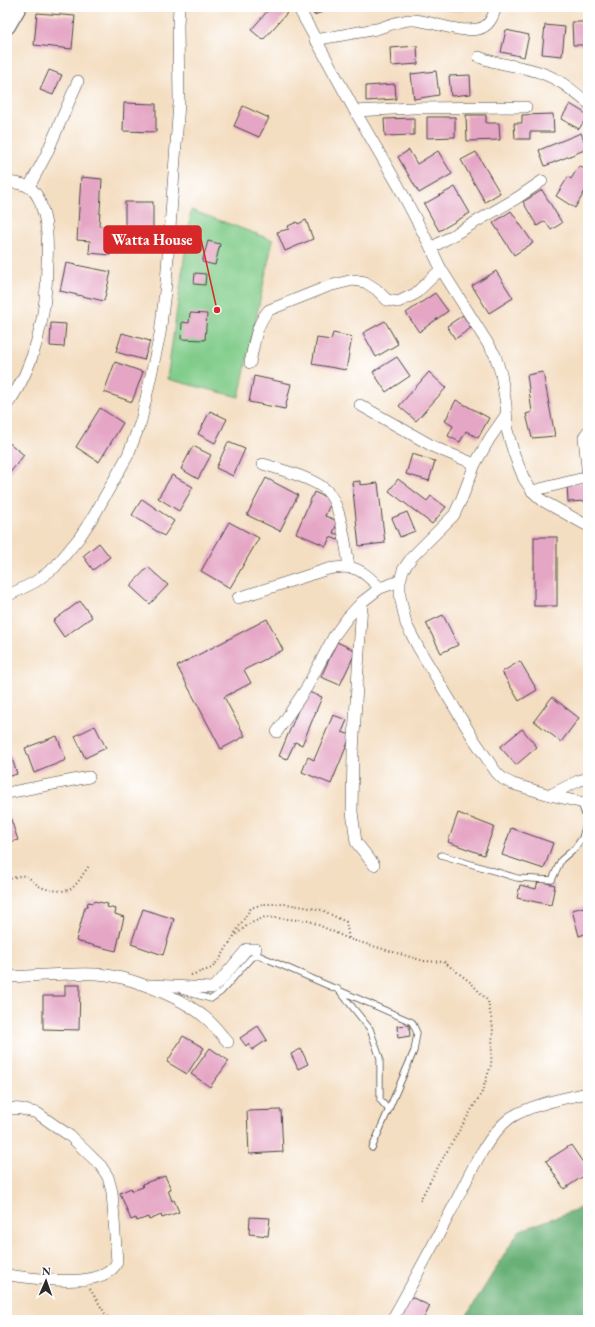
<svg xmlns="http://www.w3.org/2000/svg" width="595" height="1327" viewBox="0 0 595 1327" font-family="'EB Garamond',serif">
<style>
.green{fill:#81cc8a;stroke:#567c5a}
.forest{fill:#68b076;stroke:#4a6e50}
.building{fill:#e5a6c5}
.lines{fill:none;stroke-linecap:round;stroke-linejoin:round}
.lane-casing{stroke:#494642;stroke-width:7}
.street-casing{stroke:#494642;stroke-width:12}
.secondary-casing{stroke:#494642;stroke-width:18}
.path{stroke:#494642;stroke-width:2;stroke-dasharray:1 3;stroke-linecap:butt}
.lane{stroke:#fff;stroke-width:5.5}
.street{stroke:#fff;stroke-width:11}
.secondary{stroke:#fff;stroke-width:16}
.leader{fill:none;stroke:#d62828;stroke-width:1.5}
.callout-dot{fill:#d62828;stroke:#fff;stroke-width:1.5}
.callout{fill:#d62828;stroke:#d62828;stroke-width:1.5}
.callout-label{font-size:15px;text-anchor:middle;font-weight:bold;fill:#fff}
</style>
<rect width="100%" height="100%" fill="#fff"/>
<filter id="ink" filterUnits="userSpaceOnUse"><feTurbulence type="fractalNoise" baseFrequency=".025" numOctaves="2"/><feDisplacementMap in="SourceGraphic" scale="8" xChannelSelector="R" yChannelSelector="G"/><feConvolveMatrix kernelMatrix="1 2 1 2 8 2 1 2 1" color-interpolation-filters="sRGB"/></filter>
<filter id="wash" filterUnits="userSpaceOnUse"><feTurbulence type="fractalNoise" baseFrequency=".012" numOctaves="4" result="noise"/><feDisplacementMap in="SourceGraphic" scale="16" xChannelSelector="R" yChannelSelector="G"/><feGaussianBlur stdDeviation="0.9" result="paint"/><feColorMatrix in="noise" values="0 0 0 0 0 0 0 0 0 0 0 0 0 0 0 0 0 1.4 0 .05"/><feComposite in="paint" operator="in"/></filter>
<g filter="url(#wash)">
<rect width="100%" height="100%" fill="#f4dec2"/>
<polygon class="green" points="191,210 273,240 239,397 167,379"/>
<polygon class="forest" points="588,1205 588,1320 464,1320 519,1231"/>
<g id="blocks">
<g class="building">
<polygon points="271,7 280,7 287,13 263,40 251,30"/>
<polygon points="311,7 337,7 314,15"/>
<rect x="450" y="7" width="14" height="4"/>
<polygon points="37,13 75,16 72,49 34,45"/>
<polygon points="572,22 588,22 588,45 573,45"/>
<polygon points="545,25 565,27 562,56 542,54"/>
<polygon points="506,30 529,35 524,57 501,52"/>
<polygon points="417,46 418,64 391,66 390,48"/>
<polygon points="49,70 62,75 53,95 40,90"/>
<polygon points="436,71 439,95 414,99 411,74"/>
<polygon points="470,75 471,94 451,96 449,76"/>
<polygon points="395,84 396,99 366,101 366,86"/>
<polygon points="124,103 156,104 156,132 123,131"/>
<polygon points="570,104 588,115 579,129 561,119"/>
<polygon points="243,106 269,118 259,137 234,126"/>
<polygon points="553,114 554,132 530,132 530,139 515,139 514,123 522,123 522,115"/>
<polygon points="466,115 486,115 486,123 499,123 500,140 467,141"/>
<polygon points="427,117 455,117 455,137 427,138"/>
<polygon points="414,118 414,135 385,136 384,119"/>
<polygon points="581,133 587,149 545,166 539,150"/>
<polygon points="409,150 417,164 438,151 452,174 419,193 398,157"/>
<polygon points="476,152 500,193 485,202 461,160"/>
<polygon points="579,166 588,171 588,186 575,208 556,196 568,177 571,179"/>
<polygon points="81,177 102,179 99,226 112,227 110,255 89,253 90,241 77,240"/>
<polygon points="455,187 470,213 439,231 424,204"/>
<polygon points="542,190 562,223 551,230 545,221 537,226 523,202"/>
<rect x="125" y="202" width="28" height="30"/>
<polygon points="511,211 533,243 514,255 493,223"/>
<polygon points="306,220 313,239 285,251 277,232 289,229 288,226 297,222 298,224"/>
<polygon points="208,241 220,244 215,265 202,262"/>
<polygon points="66,263 111,272 104,301 60,291"/>
<polygon points="496,271 513,298 489,313 472,286"/>
<polygon points="195,273 206,274 205,285 194,284"/>
<polygon points="435,293 448,311 419,332 406,313"/>
<polygon points="190,313 207,314 205,340 181,339 182,322 189,323"/>
<polygon points="463,315 471,328 455,339 447,326"/>
<polygon points="385,321 398,344 376,357 363,333"/>
<polygon points="51,323 66,324 64,347 50,346"/>
<polygon points="122,333 150,341 144,360 116,352"/>
<polygon points="333,333 352,337 346,370 312,364 317,338 331,340"/>
<polygon points="397,357 410,376 386,392 373,372"/>
<polygon points="115,362 143,372 132,402 104,392"/>
<polygon points="429,372 446,388 416,421 399,406"/>
<polygon points="543,372 555,436 532,438 526,414 532,412 527,375"/>
<polygon points="254,376 291,384 285,409 249,402"/>
<polygon points="456,400 489,418 478,438 466,431 460,442 448,436 453,426 445,421"/>
<polygon points="100,408 123,423 99,462 76,447"/>
<polygon points="210,411 227,419 215,443 198,434"/>
<polygon points="7,441 24,455 9,474 7,473"/>
<polygon points="228,442 245,449 233,476 216,468"/>
<polygon points="193,446 211,455 198,479 181,469"/>
<polygon points="412,454 435,461 429,481 406,474"/>
<polygon points="172,475 193,487 179,511 158,498"/>
<polygon points="266,478 298,495 280,531 247,515"/>
<polygon points="398,479 427,501 431,496 446,507 432,524 389,491"/>
<polygon points="360,481 360,485 378,483 385,543 359,546 352,482"/>
<polygon points="588,482 588,501 568,502 567,484"/>
<polygon points="314,492 332,500 325,516 338,521 333,533 340,535 338,540 330,537 326,546 296,533"/>
<polygon points="142,499 174,521 164,536 132,515"/>
<polygon points="407,512 415,531 400,537 392,518"/>
<polygon points="229,522 259,538 230,588 201,571"/>
<rect x="534" y="537" width="23" height="69"/>
<polygon points="99,543 110,557 93,570 83,556"/>
<polygon points="148,567 168,585 150,604 130,586"/>
<polygon points="80,601 92,617 64,637 53,621"/>
<polygon points="443,615 458,645 441,653 426,623"/>
<polygon points="267,619 283,650 244,670 251,683 224,697 245,736 221,749 177,666"/>
<polygon points="337,642 356,651 340,685 321,677"/>
<polygon points="520,661 537,690 519,701 502,672"/>
<polygon points="306,691 322,697 302,745 295,742 287,759 279,756"/>
<polygon points="552,697 579,718 561,742 534,721"/>
<polygon points="333,715 347,720 342,732 351,735 331,784 302,772 308,757 314,760"/>
<polygon points="95,726 106,748 85,758 75,736"/>
<polygon points="522,729 537,747 516,765 500,747"/>
<polygon points="57,736 66,760 34,773 25,748"/>
<polygon points="11,755 17,774 7,777 7,756"/>
<polygon points="7,808 18,840 7,843"/>
<polygon points="458,813 494,827 484,855 448,842"/>
<polygon points="511,828 553,843 544,869 502,855"/>
<polygon points="538,881 555,885 551,905 517,898 520,885 536,889"/>
<polygon points="94,901 108,904 107,907 116,909 115,914 124,917 116,951 76,941 85,907 87,907 88,902 93,903"/>
<polygon points="588,906 588,933 579,936 572,910"/>
<polygon points="143,909 174,919 163,955 131,944"/>
<polygon points="65,985 80,985 79,1030 43,1029 43,996 65,996"/>
<polygon points="409,1025 410,1036 398,1038 397,1026"/>
<polygon points="258,1026 267,1040 252,1050 248,1044 246,1046 240,1038"/>
<polygon points="183,1036 204,1048 187,1074 167,1062"/>
<polygon points="210,1048 229,1061 210,1087 191,1074"/>
<polygon points="301,1049 308,1064 298,1069 291,1054"/>
<polygon points="281,1110 283,1152 249,1154 247,1111"/>
<polygon points="571,1145 588,1170 588,1173 564,1189 546,1161"/>
<polygon points="165,1176 171,1189 168,1190 172,1201 174,1200 179,1212 162,1218 161,1215 149,1220 148,1217 137,1221 136,1218 131,1220 120,1193 131,1188 132,1191 143,1187 142,1184"/>
<polygon points="250,1217 270,1218 268,1236 249,1234"/>
<polygon points="409,1296 430,1306 423,1320 401,1320 399,1319"/>
</g>
</g>
</g>
<g filter="url(#ink)">
<use href="#blocks" fill-opacity="0" stroke="#494642" stroke-width="1"/>
<g class="lines">
<g class="lane-casing">
<g id="lane">
<polyline points="441,855 517,878 552,880 561,860 575,848 582,838 587,820 581,803"/>
<polyline points="338,989 370,1029 380,1058 380,1100 389,1110"/>
<polyline points="182,991 211,999 221,992 251,958 258,955 412,1022 417,1033 414,1051 372,1148"/>
</g>
</g>
<g class="street-casing">
<g id="street">
<polyline points="298,7 355,111 398,185 431,248 441,269 495,355 501,374 506,405 507,430 514,454 524,479 532,491 543,501 588,526"/>
<path d="M315 40C335 36 356 33 376 29 388 26 401 19 414 20 435 22 457 33 478 29 489 27 493 17 496 7"/>
<path d="M479 57C500 66 523 65 544 74 561 80 574 92 588 103"/>
<polyline points="355,111 413,108 526,107"/>
<path d="M7 182C14 183 24 183 30 188 39 194 41 205 44 215 48 231 48 246 47 263 47 312 36 365 7 405"/>
<polyline points="29,187 46,155 78,81"/>
<polyline points="431,248 517,198 542,181"/>
<path d="M250 363C254 345 256 323 269 310L329 286 353 280 365 282 376 289 387 300 398 302 415 294 441 269"/>
<polyline points="360,405 436,448 475,464"/>
<polyline points="506,415 490,438 475,464 462,498 454,515 412,557 403,570 400,581 400,596 406,624 419,649 473,738 496,772 503,779 513,784 550,795 578,781 588,778"/>
<path d="M263 464C279 469 314 478 326 490 341 503 346 547 349 567"/>
<polyline points="588,477 584,437 588,431"/>
<polyline points="532,491 588,477"/>
<polyline points="7,596 35,582 55,567 79,538 95,514 128,455 141,421 160,334 166,283 179,103 178,25 179,7"/>
<path d="M238 598 328 569C355 564 361 569 380 588"/>
<polyline points="362,602 353,752 352,812 356,842 374,865"/>
<polyline points="277,732 307,687 334,636 348,617 362,602 380,588 400,581"/>
<polyline points="7,793 89,777"/>
<polyline points="550,795 588,804"/>
<path d="M7 977C36 976 66 973 96 974 128 975 183 998 207 1019 215 1026 221 1035 228 1042"/>
<polyline points="151,985 212,988 220,981 247,949 256,949"/>
<path d="M7 1108 21 1109 37 1113 70 1136 101 1166 108 1177 112 1192 117 1262C104 1291 34 1278 7 1275"/>
<path d="M392 1320C412 1284 431 1249 450 1213 466 1183 483 1139 510 1118 529 1105 565 1098 588 1093"/>
</g>
</g>
<g class="secondary-casing">
<polyline id="secondary" points="7,26 18,7"/>
</g>
<g class="path">
<path d="M7 880C12 878 20 875 25 876 31 878 36 885 41 887 46 890 63 892 69 890 78 885 83 873 89 866"/>
<polyline points="235,933 251,908 263,904 287,904 322,910 346,922 349,939"/>
<polyline points="191,975 212,968 221,957 234,936 249,924 265,917 310,921 349,939 424,961 444,962 470,982 488,1001 493,1028 491,1065 482,1092 439,1165 419,1202"/>
<polyline points="90,1289 109,1320"/>
</g>
<use href="#lane" class="lane"/>
<use href="#street" class="street"/>
<use href="#secondary" class="secondary"/>
</g>
</g>
<path class="leader" d="M217 310L201 239"/>
<circle class="callout-dot" cx="217" cy="310" r="4"/>
<rect class="callout" x="104" y="226" width="97" height="27" rx="4"/>
<g class="callout-label">
<text x="152" y="245">Watta House</text>
</g>
<rect width="595" height="1327" fill="none" stroke="#fff" stroke-width="24"/>
<g transform="translate(46 1281) rotate(2)" stroke="#ffffff" stroke-width="3" paint-order="stroke">
<path d="M0-3L7 15L0 10L-7 15Z" fill="#2b2b2b"/>
<text y="-6" font-size="11" font-weight="bold" text-anchor="middle" fill="#2b2b2b">N</text>
</g>
</svg>
